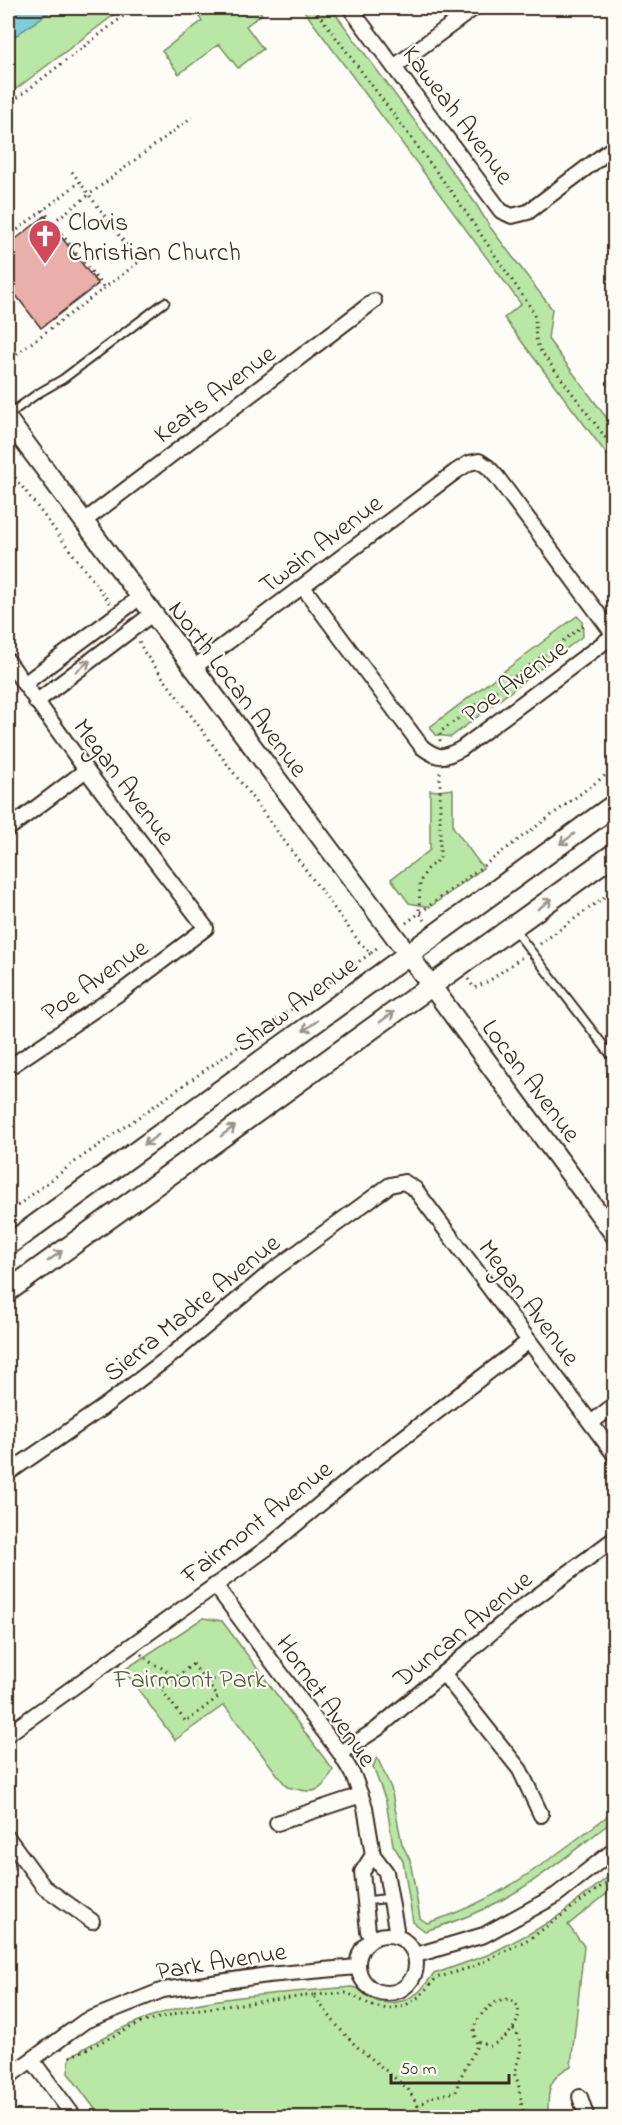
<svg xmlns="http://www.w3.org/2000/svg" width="622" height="2125" viewBox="0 0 622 2125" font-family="'Indie Flower',sans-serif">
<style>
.green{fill:#b9e8a6;stroke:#7a8962;stroke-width:1.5}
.water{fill:#7ecddb;stroke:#638c8f;stroke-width:1.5}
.building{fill:#eaafaa;stroke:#3b2a1e;stroke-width:1.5}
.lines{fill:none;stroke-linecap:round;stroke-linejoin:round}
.service-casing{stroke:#3b2a1e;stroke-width:11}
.minor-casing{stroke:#3b2a1e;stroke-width:18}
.tertiary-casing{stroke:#3b2a1e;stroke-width:22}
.secondary-casing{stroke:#3b2a1e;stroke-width:24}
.path{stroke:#3b2a1e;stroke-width:3;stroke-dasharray:1.5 4.5;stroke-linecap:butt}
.service{stroke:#fdfcf7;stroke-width:7}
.minor{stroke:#fdfcf7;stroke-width:14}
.tertiary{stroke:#fdfcf7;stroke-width:18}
.secondary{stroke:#fdfcf7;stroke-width:20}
.oneway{stroke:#9c938a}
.labels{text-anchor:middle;stroke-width:4.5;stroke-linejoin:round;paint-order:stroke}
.street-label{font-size:26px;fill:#3b2a1e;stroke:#fdfcf7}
.poi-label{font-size:26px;fill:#3b2a1e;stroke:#fdfcf7;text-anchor:start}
.park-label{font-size:26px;fill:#5a5a40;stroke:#fdfcf7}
</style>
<rect width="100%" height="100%" fill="#fdfcf7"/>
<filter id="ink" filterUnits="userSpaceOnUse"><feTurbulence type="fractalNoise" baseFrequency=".0167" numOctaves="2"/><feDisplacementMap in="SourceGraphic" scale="12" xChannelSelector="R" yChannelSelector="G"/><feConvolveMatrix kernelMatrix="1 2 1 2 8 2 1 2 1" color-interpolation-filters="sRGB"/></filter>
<g filter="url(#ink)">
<g class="green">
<polygon points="8,8 123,8 8,95"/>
<polygon points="192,8 257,8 262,14 246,26 263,49 238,68 219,44 179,74 162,51 202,21"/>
<polygon points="302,8 331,8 476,204 490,227 552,309 548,339 614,428 614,464 504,318 521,304"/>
<polygon points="577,616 582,621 583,636 451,737 436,735 430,727"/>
<polygon points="453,789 453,827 483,868 430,907 409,903 391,879 430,850 430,790 437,791"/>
<path d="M203 1618 222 1621 333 1770C320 1796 313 1793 287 1787L224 1705 175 1740 124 1670Z"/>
<path d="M377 1757 391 1788 402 1844 410 1860 420 1918 427 1923C502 1900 553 1857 614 1811V1820C578 1847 542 1878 502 1900 478 1913 452 1923 425 1931L413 1922 403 1861 393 1845 386 1801 373 1767Z"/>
<path d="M614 1872V1888L568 1925 584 1946 571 2066C546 2078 548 2094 548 2117H101L68 2073 70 2057C109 2032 150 2013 196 2004 246 1994 299 1992 351 1987L357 1988 368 1997 379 2002 392 2003 406 2000 419 1992 434 1974 490 1954 534 1931 560 1915Z"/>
</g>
<polygon class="water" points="8,8 55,8 8,41"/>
<polygon class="building" points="45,216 98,284 41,328 8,285 8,245"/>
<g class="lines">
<g class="service-casing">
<g id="service">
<polyline points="8,415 37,394 63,379 165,302"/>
<polyline points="514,929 614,1059"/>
<polyline points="365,1901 391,1898"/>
</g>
</g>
<g class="minor-casing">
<g id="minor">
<polyline points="350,8 501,211 512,216 528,212 614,147"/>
<polyline points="394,67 474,8"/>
<polyline points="83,522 374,301"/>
<path d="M303 587 422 747C439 760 443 758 461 749L614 635"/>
<polyline points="8,661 86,770 206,928 124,990 8,1068"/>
<polyline points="192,669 455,472 469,463 479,461 488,467 497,477 614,635"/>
<polyline points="24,684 139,598"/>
<polyline points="36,702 152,614"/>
<polyline points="8,829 86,770"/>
<polyline points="591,1423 614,1405"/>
<polyline points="8,1473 102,1408 173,1354 272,1271 390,1185 404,1182 415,1189 614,1454"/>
<polyline points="215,1585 340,1753 354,1777 365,1807 373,1855 386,1872 396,1929 394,1935"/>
<polyline points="443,1673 520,1770 541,1815"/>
<polyline points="8,1734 270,1546 356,1474 529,1341"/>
<polyline points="340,1753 377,1729 517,1611 614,1539"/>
<polyline points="277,1823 361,1795"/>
<polyline points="8,1838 44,1887 92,1921"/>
<circle cx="387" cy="1964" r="29"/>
<polyline points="372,1938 368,1931 362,1872 373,1855"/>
<polyline points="416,1955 484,1935 555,1896 614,1850"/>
<polyline points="32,2060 75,2118"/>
<polyline points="8,2077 85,2021 163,1990 268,1975 357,1967"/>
<polyline points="580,2097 587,2118"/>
</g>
</g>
<g class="tertiary-casing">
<polyline id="tertiary" points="8,420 408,954 614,1234"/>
</g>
<g class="secondary-casing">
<g id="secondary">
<polyline points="8,1245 614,805"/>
<polyline points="8,1291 614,854"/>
</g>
</g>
<g class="path">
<path d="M314 8 456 198 533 311C538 326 532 333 540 350L614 449"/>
<polyline points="8,105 134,8"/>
<polyline points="43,210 104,288"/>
<polyline points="53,222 192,117"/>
<polyline points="8,237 80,182"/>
<polyline points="8,356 10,359 139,262 70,169"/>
<polyline points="8,468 110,603"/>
<polyline points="440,741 440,732 587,623"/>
<polyline points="425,920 419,912 420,882 427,869 440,858 440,769"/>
<polyline points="406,923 614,769"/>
<polyline points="540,944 614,890"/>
<polyline points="371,953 380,945"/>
<polyline points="468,979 474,988 489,981 522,957"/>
<polyline points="8,1213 72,1164 371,953 360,943 144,652 139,641"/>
<path d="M141 1654C154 1668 164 1665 175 1679"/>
<polygon points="193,1664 218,1697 186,1722 161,1689"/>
<path d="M208 1683C230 1667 242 1683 261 1669"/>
<path d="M513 2029C528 2044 517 2058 515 2075 522 2089 518 2104 527 2118"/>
<polyline points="70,2057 140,2023 185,2011 313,1995"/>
<polyline points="418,2106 408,2089 355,2045 339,2028 313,1995 347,1993 373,2006 388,2009 406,2005 420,1996 436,1978 475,1966 531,1938 614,1877"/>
<path d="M422 2118 418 2106 431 2097 456 2092 459 2080 477 2046C477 2041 474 2037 474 2032 474 2024 479 2017 484 2012 518 1976 538 2025 490 2046L477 2041"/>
</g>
<use href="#service" class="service"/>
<use href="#minor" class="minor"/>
<use href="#tertiary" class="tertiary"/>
<use href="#secondary" class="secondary"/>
</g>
<defs><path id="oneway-shaft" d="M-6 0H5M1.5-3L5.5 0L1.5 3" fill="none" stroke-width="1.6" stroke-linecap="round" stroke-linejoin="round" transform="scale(1.5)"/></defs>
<g class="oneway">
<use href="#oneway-shaft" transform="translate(83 666) rotate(-37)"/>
<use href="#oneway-shaft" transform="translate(567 839) rotate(144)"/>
<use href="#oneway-shaft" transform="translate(545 904) rotate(-36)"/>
<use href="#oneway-shaft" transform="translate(387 1017) rotate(-36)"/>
<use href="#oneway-shaft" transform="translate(310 1026) rotate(144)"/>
<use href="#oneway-shaft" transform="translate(228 1131) rotate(-36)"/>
<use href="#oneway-shaft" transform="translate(151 1140) rotate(144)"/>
<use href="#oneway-shaft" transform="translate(55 1256) rotate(-36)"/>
</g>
</g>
<defs>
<g id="church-pin" transform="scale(1.725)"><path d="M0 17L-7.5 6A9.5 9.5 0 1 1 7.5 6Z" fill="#d1495b" stroke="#fdfcf7"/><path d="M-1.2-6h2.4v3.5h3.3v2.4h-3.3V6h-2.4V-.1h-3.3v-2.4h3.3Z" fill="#fff"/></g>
</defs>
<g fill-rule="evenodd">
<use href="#church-pin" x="45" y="236"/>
</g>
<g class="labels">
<g class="street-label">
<text transform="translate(459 114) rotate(53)" y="9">Kaweah Avenue</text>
<text transform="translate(214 393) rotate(-37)" y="9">Keats Avenue</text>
<text transform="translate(320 543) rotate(-37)" y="9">Twain Avenue</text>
<text transform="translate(514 680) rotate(-36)" y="9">Poe Avenue</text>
<text transform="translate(239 688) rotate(53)" y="9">North Locan Avenue</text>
<text transform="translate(125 781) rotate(53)" y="9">Megan Avenue</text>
<text transform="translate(94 979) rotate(-35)" y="9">Poe Avenue</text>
<text transform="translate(295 1003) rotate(-36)" y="9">Shaw Avenue</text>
<text transform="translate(532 1080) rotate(53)" y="9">Locan Avenue</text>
<text transform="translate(530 1302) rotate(53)" y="9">Megan Avenue</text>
<text transform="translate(191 1307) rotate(-39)" y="9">Sierra Madre Avenue</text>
<text transform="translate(256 1521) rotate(-38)" y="9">Fairmont Avenue</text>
<text transform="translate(462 1628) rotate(-39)" y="9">Duncan Avenue</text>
<text transform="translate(327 1700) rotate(55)" y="9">Hornet Avenue</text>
<text transform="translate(221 1960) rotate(-9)" y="9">Park Avenue</text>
</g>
<g class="poi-label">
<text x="68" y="230">Clovis<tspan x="68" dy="30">Christian Church</tspan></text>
</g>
<g class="park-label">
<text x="190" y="1687">Fairmont Park</text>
</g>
</g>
<rect width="622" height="2125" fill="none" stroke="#fdfcf7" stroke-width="30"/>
<rect x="15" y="15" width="592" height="2095" fill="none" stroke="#3b2a1e" stroke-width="2" filter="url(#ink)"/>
<path d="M391 2074v9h118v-9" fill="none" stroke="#3b2a1e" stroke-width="3"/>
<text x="400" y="2074" font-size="18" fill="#3b2a1e" stroke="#fdfcf7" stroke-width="4.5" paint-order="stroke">50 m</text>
</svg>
